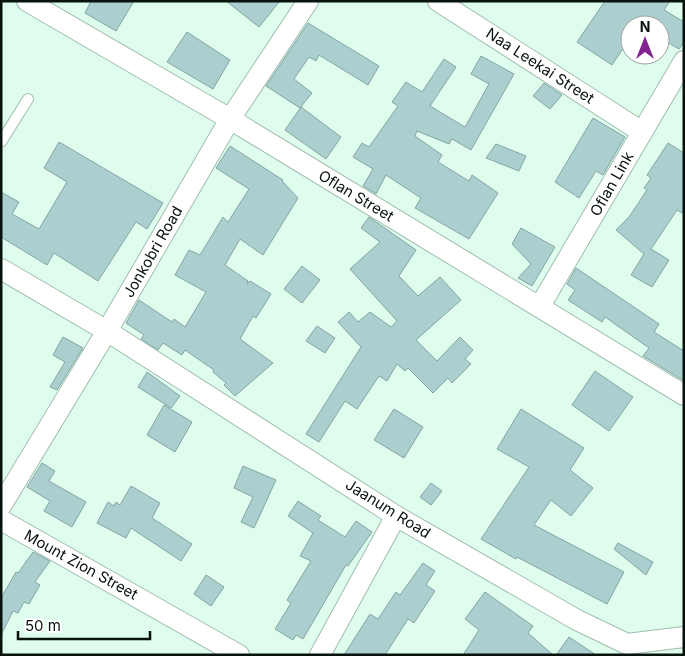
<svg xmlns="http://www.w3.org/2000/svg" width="685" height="656" viewBox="0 0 685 656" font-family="Inter,sans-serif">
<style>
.building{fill:#abcece;stroke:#83a5a4}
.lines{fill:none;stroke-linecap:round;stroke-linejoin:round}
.service-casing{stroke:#a0bdae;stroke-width:12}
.minor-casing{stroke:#a0bdae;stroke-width:22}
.service{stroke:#fff;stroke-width:10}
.minor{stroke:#fff;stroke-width:20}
.labels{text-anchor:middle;stroke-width:4.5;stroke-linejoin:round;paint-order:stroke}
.street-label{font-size:15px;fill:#09130e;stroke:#fff}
</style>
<rect width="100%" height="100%" fill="#dffded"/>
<g class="building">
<polygon points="91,1 134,1 116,31 85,13"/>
<polygon points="226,1 280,1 259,27"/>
<polygon points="605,1 670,1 664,10 684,22 684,42 679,49 660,38 660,25 630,25 630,38 612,65 577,42"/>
<polygon points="308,23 379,66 368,85 319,55 316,61 309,57 294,79 312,93 300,108 266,86"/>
<polygon points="187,32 230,60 213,89 167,62"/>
<polygon points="481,56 514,74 471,150 452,139 449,144 417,131 415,136 442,155 438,162 469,181 472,175 498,193 469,239 415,208 421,198 386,175 376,194 363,186 373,169 353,157 362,143 369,147 398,106 392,102 406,82 422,92 444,59 456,67 430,106 465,127 489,84 471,74"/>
<polygon points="544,83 562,95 550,109 533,96"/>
<polygon points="301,107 341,137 326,159 285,130"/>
<polygon points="593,118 625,137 603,175 596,171 579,198 555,182"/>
<polygon points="59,142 163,203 147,229 136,222 98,281 54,253 47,265 1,237 1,192 19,202 12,214 39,229 67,182 44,168"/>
<polygon points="668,143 684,153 684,214 677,210 651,249 669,260 652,287 631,275 644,254 616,230 629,217 647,190 644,188 651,178 647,175"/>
<polygon points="496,144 526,156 519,171 486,158"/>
<polygon points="230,146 283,180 282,181 298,198 263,255 240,239 225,265 248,281 247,284 250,281 271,294 256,318 253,316 240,339 273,363 235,396 224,385 226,383 213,372 214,370 185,350 182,355 163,343 158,350 141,339 144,335 126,323 139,300 172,322 174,319 185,327 206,292 175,275 189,250 200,255 223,217 228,222 249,189 216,168"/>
<polygon points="369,217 416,250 399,276 418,296 440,277 461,300 416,340 437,361 460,337 473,350 465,359 471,364 452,383 448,378 433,393 408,368 405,371 397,364 387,381 379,376 357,409 345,401 319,442 306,434 361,347 338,322 349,312 358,322 370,312 391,327 397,321 350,269 380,242 361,228"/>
<polygon points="521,228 555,247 532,286 518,278 531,264 512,244"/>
<polygon points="302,266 320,280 302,303 284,289"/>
<polygon points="576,268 659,324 654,332 684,351 684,381 643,356 649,348 605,317 602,322 568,300 575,290 567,284"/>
<polygon points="317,326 335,338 325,353 306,341"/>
<polygon points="63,337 83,348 57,390 50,387 65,362 53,355"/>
<polygon points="595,371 633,397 609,431 572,405"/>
<polygon points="147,372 180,396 171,408 138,387"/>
<polygon points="164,405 192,422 175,452 147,435"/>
<polygon points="394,409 423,427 404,458 374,440"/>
<polygon points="521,409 584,448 570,470 593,488 571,516 551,500 534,525 624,572 607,604 517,557 516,559 481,539 529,467 497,449"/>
<polygon points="42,463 55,471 49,481 86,502 72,527 44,511 50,501 27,487"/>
<polygon points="243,466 276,480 254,528 241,522 253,497 234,488"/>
<polygon points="431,483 442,491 431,505 420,497"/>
<polygon points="131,486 160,503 152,518 192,544 181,561 131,528 126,538 97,523 108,502 114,506 116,502 120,505"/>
<polygon points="298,501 321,516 318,520 345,537 356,521 372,532 348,566 346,565 303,639 296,635 293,640 275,629 291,603 287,600 311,561 300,556 313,533 288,516"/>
<polygon points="618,543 653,562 646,575 614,549"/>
<polygon points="33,552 50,561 35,582 40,585 29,604 24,602 18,613 13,611 1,635 1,598 16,572 18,573"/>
<polygon points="423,563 435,571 426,585 435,591 414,623 408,619 385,655 344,655 370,614 378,619 396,592 400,595"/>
<polygon points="206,575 224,587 211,606 194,594"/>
<polygon points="485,592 533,626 528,633 553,655 463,655 479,630 465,619"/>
<polygon points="569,637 596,655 556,655"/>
</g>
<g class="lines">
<g class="service-casing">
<polyline id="service" points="1,142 28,99"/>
</g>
<g class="minor-casing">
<g id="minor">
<polyline points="27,1 230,119 684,395"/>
<polyline points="438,1 642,132"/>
<polyline points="1,269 107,331 396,516 577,620 627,644 684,637"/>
<polyline points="540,306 684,61"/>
<polyline points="1,506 107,331 230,119 308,1"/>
<polyline points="1,520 239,655"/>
<polyline points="320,655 396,516"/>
</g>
</g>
<use href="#service" class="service"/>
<use href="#minor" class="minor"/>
</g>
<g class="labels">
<g class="street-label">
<text transform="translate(540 66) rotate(33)" y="5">Naa Leekai Street</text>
<text transform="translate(612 184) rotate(-60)" y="5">Oflan Link</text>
<text transform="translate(356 196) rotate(31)" y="5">Oflan Street</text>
<text transform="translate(153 252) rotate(-60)" y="5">Jonkobri Road</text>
<text transform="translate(388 509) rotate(32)" y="5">Jaanum Road</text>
<text transform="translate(81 565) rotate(29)" y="5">Mount Zion Street</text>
</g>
</g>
<rect width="685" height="656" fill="none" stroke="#09130e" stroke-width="5"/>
<g transform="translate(645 40)"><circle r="24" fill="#ffffff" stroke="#9da19f"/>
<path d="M0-4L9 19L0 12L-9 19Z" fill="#822490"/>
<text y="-8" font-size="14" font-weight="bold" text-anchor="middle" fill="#09130e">N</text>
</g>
<path d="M18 631v8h132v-8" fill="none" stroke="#09130e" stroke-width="2.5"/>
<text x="25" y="631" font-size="15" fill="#09130e" stroke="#ffffff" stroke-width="4" paint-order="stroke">50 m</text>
</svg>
